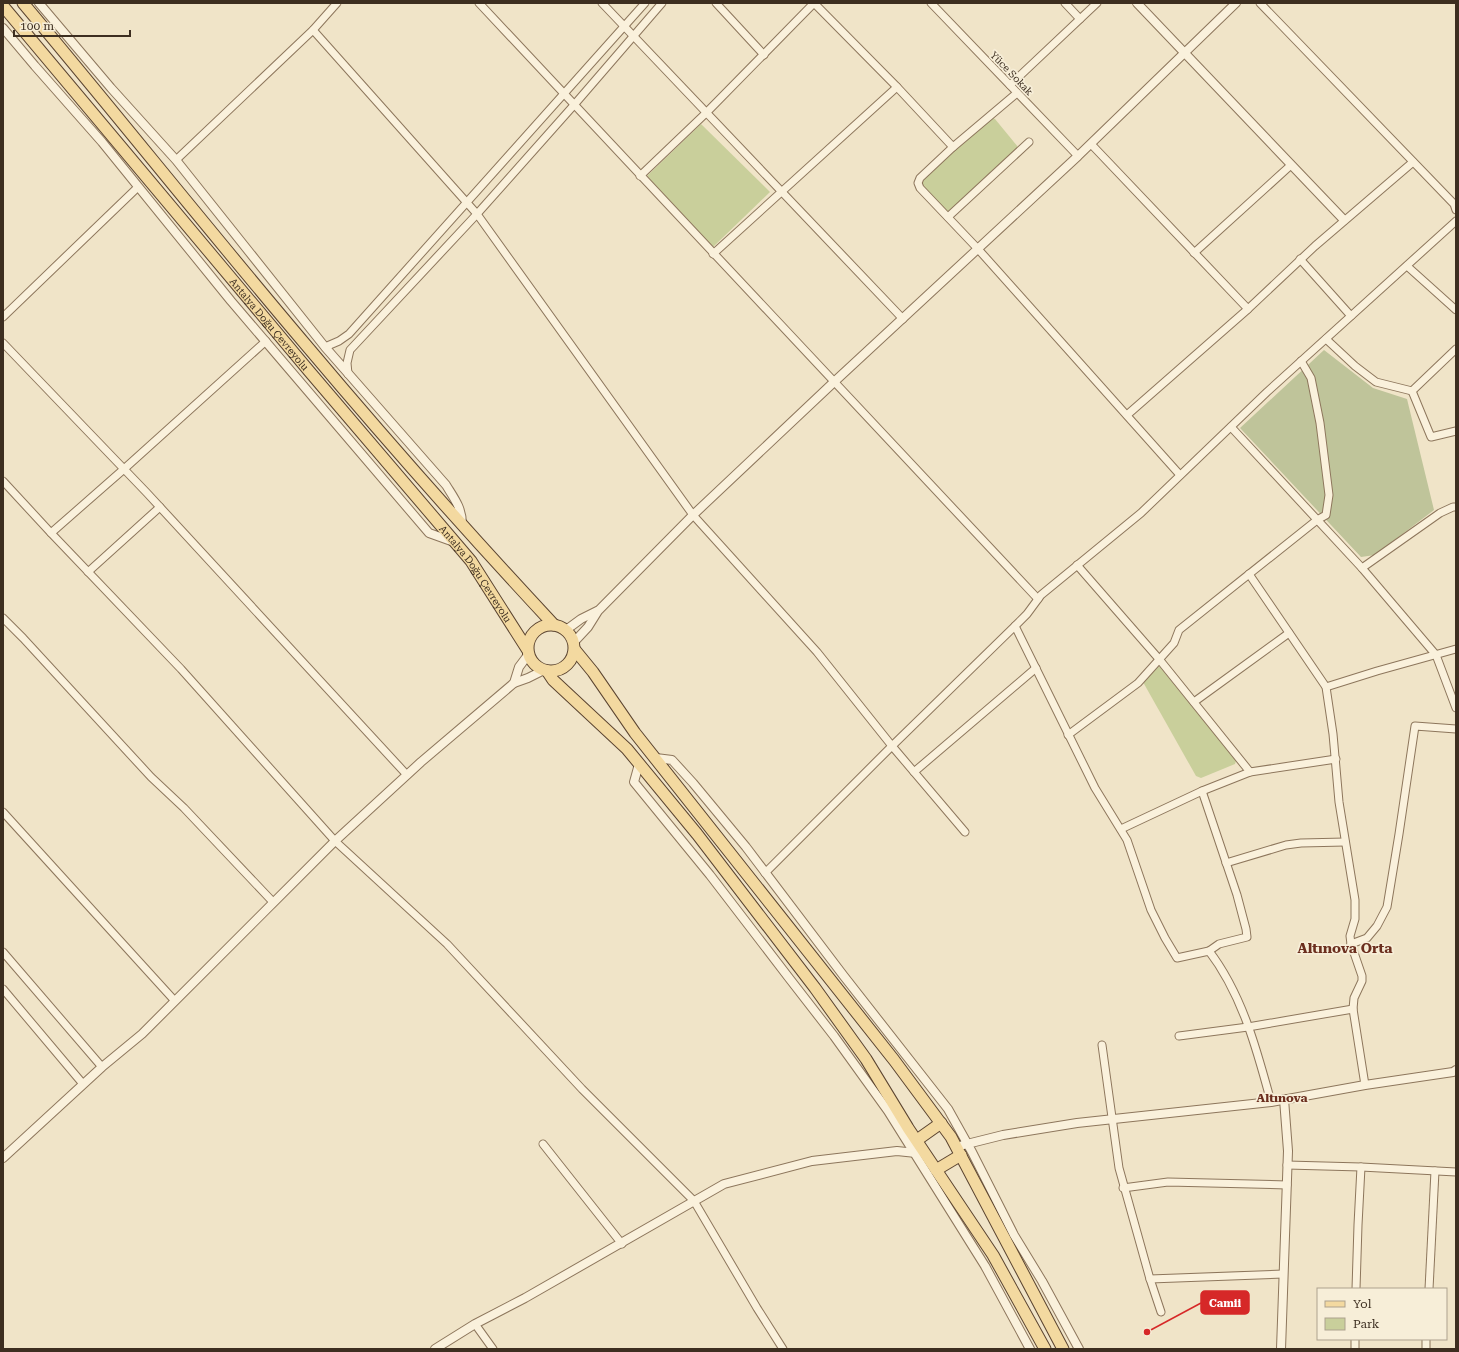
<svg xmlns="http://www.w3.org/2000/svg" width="1459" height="1352" viewBox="0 0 1459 1352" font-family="'Roboto Serif',serif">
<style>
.green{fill:#c9cf9b}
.cemetery{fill:#bfc49a}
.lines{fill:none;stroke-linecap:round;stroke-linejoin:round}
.minor-casing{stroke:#8d765c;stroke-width:9}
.tertiary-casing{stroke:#8d765c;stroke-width:10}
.primary-casing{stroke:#5b4430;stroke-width:13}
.minor{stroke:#faf1dc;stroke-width:7}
.tertiary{stroke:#faf1dc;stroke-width:8}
.primary{stroke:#f3d9a0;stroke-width:11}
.labels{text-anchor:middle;stroke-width:3.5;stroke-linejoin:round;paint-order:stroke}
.street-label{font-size:10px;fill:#3d2e20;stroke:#f7eed8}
.quarter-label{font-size:12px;font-weight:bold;fill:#6b2e1e;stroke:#f7eed8}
.district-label{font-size:14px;font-weight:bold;fill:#6b2e1e;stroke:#f7eed8}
.leader{fill:none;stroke:#d62828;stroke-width:1.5}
.callout-dot{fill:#d62828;stroke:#f7eed8;stroke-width:1.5}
.callout{fill:#d62828;stroke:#d62828;stroke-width:1.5}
.callout-label{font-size:11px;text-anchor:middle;font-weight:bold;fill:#fff}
</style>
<rect width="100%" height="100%" fill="#f0e4c8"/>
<g class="green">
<polygon points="991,117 995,119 1018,147 948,212 945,211 922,185 921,182"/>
<polygon points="701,124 770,192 713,247 647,176"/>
<polygon points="1155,667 1160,667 1236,761 1235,764 1201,778 1196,776 1143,682"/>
</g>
<polygon class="cemetery" points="1324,350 1373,388 1407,399 1434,510 1375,555 1361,557 1240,428"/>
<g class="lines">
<g class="minor-casing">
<g id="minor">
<polyline points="479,3 1038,599"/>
<polyline points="602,3 903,319"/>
<polyline points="716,3 764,55"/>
<polyline points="814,3 897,87 953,147 1017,93"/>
<polyline points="931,3 1078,156"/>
<polyline points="1065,3 1080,19"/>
<polyline points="1260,3 1454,204 1456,210"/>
<polyline points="313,30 477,214 693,515 817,652 892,746 965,832"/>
<polyline points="1010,85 1097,3"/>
<polyline points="1091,144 1248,309"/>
<polyline points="953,147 920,178 918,183 920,188 978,249 1180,475"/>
<polyline points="176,160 313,30 337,3"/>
<polyline points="640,176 706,113 814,3"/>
<polyline points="948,217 1029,142"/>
<polyline points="1194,253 1291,165"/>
<polyline points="713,254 897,87"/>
<polyline points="1300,259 1351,316"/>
<polyline points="1407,266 1456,310"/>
<polyline points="3,317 138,187"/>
<polyline points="1326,339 1355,366 1376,382 1412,391 1456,349"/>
<polyline points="3,343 147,493 407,775"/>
<polyline points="325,347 339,341 349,334 645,3"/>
<polyline points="348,374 347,363 350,350 477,214 574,105 662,3"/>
<polyline points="1412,391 1431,437 1456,431"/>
<polyline points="1127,415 1248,309 1315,246 1413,162"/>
<polyline points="1231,427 1362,568 1440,513 1453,507 1456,507"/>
<polyline points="3,481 51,533 181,669 335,841 447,944 582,1089 694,1201 757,1308 783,1349"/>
<polyline points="51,533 124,469 266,341"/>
<polyline points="1077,565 1159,659 1250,772"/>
<polyline points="1362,568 1436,655 1456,708"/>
<polyline points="88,572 160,507"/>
<polyline points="1249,574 1326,687 1333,734 1339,802 1355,900 1355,919 1350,936 1351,944 1362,976 1362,981 1354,998 1353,1009 1365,1085"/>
<polyline points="3,618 23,638 151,777 184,808 273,902"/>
<polyline points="1326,687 1377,671 1456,649"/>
<polyline points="1194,702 1289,633"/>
<polyline points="1068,735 1138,683 1174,643 1179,630 1317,520 1326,515 1329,495 1320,423 1311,378 1301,361"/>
<polyline points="914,772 1036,668"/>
<polyline points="1202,791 1237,895 1246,929 1247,937 1219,944 1209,951"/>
<polyline points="3,812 174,1000"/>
<polyline points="1121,829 1202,791 1250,772 1336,759"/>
<polyline points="1226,863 1286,845 1301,843 1345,842"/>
<polyline points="765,873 892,746 1015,626"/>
<polyline points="1351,944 1367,938 1377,926 1387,907 1399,834 1415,726 1456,729"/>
<polyline points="3,952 102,1067"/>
<polyline points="3,989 83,1084"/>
<polyline points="1179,1036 1248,1027 1353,1009"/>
<polyline points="1102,1045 1119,1168 1150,1279 1161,1312"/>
<path d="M1271 1102C1257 1050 1242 994 1209 951L1177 958 1165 938 1151 910 1127 840 1095 788 1015 626 1027 614 1041 595 1141 513 1267 392 1456 221"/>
<polyline points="543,1144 622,1244"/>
<polyline points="1287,1165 1361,1167 1456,1172"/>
<polyline points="1123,1188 1168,1182 1287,1185"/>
<polyline points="1150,1279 1283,1274"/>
<polyline points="1356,1289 1358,1225 1361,1167"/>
<polyline points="1429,1289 1435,1171"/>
<polyline points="475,1324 493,1349"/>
<polyline points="1355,1349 1355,1339"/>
<polyline points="1426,1349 1426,1339"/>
</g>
</g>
<g class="tertiary-casing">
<g id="tertiary">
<path d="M39 3 111 88 176 160 325 347 446 485C454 498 462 508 462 524"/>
<polyline points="1137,3 1344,220"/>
<polyline points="3,28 35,66 102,142 231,301 429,533 454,542"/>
<polyline points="566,630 581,619 597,611"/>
<polyline points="574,642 588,627 598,611 693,515 834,382 1078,156 1236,3"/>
<polyline points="514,683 519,667 528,655"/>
<polyline points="656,758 672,760 693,783 746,847 843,975 948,1109 972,1152 1014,1235 1042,1281 1079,1349"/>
<polyline points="639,764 634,782 710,875 789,978 834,1036 888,1111 985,1266 1030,1349"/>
<polyline points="963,1145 1003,1135 1077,1123 1271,1102 1365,1085 1453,1072 1456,1070"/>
<polyline points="3,1158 102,1067 142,1034 335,841 421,762 514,683 528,678 544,670"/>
<polyline points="435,1349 475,1324 525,1298 724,1184 812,1161 897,1151 916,1153"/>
<polyline points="1281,1349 1288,1151 1284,1099"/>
</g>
</g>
<g class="primary-casing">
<g id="primary">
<path d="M23 3C118 116 210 232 306 345 386 440 469 534 554 625"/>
<path id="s1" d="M3 6 309 371 471 561 527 649"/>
<circle cx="551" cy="648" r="23"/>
<polyline points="575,650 593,672 635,733 894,1060 951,1137 1063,1349"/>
<polyline points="547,671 553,680 627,749 697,834 815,988 866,1059 908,1128 993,1255 1045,1349"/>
<polyline points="917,1140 941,1123"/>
<polyline points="936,1170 961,1155"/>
</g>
</g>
<use href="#minor" class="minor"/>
<use href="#tertiary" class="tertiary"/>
<use href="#primary" class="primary"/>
</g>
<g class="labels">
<g class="street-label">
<text transform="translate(1012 73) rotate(46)" y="4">Yüce Sokak</text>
<text dy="4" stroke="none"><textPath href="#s1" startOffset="415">Antalya Doğu Çevreyolu</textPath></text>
<text dy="4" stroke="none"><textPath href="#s1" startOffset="739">Antalya Doğu Çevreyolu</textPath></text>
</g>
<g class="quarter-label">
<text x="1282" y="1102">Altınova</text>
</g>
<g class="district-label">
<text x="1345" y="953">Altınova Orta</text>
</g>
</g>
<path class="leader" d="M1147 1332L1201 1303"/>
<circle class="callout-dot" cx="1147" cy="1332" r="4"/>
<rect class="callout" x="1201" y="1291" width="48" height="23" rx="4"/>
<g class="callout-label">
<text x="1225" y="1307">Camii</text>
</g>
<rect width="1459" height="1352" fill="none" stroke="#3d2e20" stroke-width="8"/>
<rect x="1317" y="1288" width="130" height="52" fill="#f7eed8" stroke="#ada18e"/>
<rect x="1325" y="1301" width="20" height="6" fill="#f3d9a0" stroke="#ada18e"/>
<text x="1353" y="1308" font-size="12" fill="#3d2e20">Yol</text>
<rect x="1325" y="1318" width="20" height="12" fill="#c9cf9b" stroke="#ada18e"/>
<text x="1353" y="1328" font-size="12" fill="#3d2e20">Park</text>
<path d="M14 30v6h116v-6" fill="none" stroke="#3d2e20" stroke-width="2"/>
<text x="20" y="30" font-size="12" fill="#3d2e20" stroke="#f7eed8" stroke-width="3" paint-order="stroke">100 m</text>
</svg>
